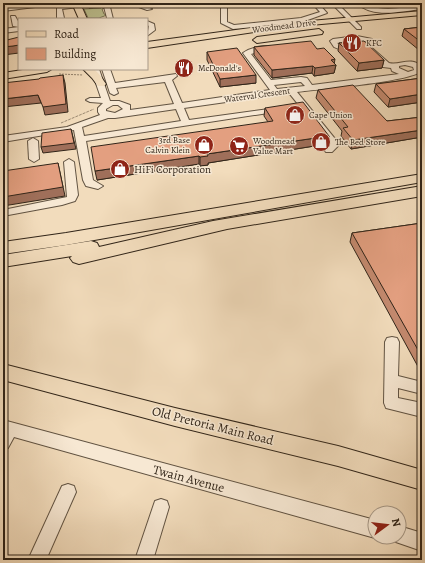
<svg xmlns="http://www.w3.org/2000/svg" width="425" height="563" viewBox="0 0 425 563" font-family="Alegreya,serif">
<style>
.green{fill:#bcc08f;stroke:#767254}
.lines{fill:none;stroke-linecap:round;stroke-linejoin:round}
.minor-casing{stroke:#615342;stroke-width:2}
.major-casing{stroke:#312519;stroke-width:2}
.highway-casing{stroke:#312519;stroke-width:2}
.path{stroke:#312519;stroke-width:1;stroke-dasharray:0.5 1;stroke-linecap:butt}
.minor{fill:#f7e8d3;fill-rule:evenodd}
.major{fill:#f2dcbc;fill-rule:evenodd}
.highway{fill:#f2dcbc;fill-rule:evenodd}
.wall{fill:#c3896e;stroke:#312519}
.shaded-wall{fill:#9f6f5a;stroke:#312519}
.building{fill:#e39f80;stroke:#312519}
.labels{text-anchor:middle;stroke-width:3;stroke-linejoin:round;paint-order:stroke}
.far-street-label{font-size:9px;fill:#312519;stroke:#f7e8d3}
.far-poi-label{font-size:9px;fill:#312519;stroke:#f7e8d3;text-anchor:start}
.poi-label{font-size:11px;fill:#312519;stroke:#f7e8d3;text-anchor:start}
.near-street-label{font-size:13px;fill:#312519;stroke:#f7e8d3}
</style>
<rect width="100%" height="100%" fill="#f2dcbc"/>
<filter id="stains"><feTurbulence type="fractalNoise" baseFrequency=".005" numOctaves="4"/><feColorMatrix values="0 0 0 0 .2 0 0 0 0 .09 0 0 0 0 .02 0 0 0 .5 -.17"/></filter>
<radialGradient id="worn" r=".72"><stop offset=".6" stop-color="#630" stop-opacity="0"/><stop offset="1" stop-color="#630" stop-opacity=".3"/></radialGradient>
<polygon class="green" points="104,6 105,8 102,9 104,14 107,15 99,18 88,18 84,9 101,8 100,7"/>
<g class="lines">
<g class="minor-casing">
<g id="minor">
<polygon points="36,3 54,3 51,5 3,11 3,7"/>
<polygon points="103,3 109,3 113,19 107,18"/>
<polygon points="128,3 137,3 152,9 147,10"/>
<path d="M180 3H203C198 6 185 6 180 3Z"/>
<polygon points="221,3 227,3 227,22 234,25 301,18 320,12 312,3 318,3 327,13 302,22 233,29 221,23"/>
<polygon points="331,3 337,3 361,27 361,29 357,29"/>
<path d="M357 3C365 3 370 7 378 8 392 10 408 7 422 5V9C402 11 373 19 357 3Z"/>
<polygon points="77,4 80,6 79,7 62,9 64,18 57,19 57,7"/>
<polygon points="11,16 15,16 19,23 19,27 13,26"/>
<polygon points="147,21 154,24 155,30 147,36 149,26 147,25"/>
<polygon points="19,27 19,31 3,33 3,29"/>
<path d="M357 36 372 39V41H364L389 63C399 66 411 56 421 66L422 71C409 82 319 89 297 92L336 140 339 145 332 152H326L324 150 329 145 328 141 289 93 184 108 189 120 284 107 285 109 281 111 86 141 93 180 103 186 98 189 86 186 83 180 74 130 3 142V136L67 127 100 115 98 112V108L103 103 90 102 86 100 90 98H101L91 69H99L110 101H119L130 105V110L174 104 165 82 116 88 118 93 114 95 110 93 102 69H110L115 83 176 74 177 76 172 80 182 103 270 90 243 53C250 48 267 43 274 48L251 54 271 80 301 77 307 78 312 85 399 74 392 71 391 68 383 67 355 40 337 43C343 48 352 42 358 47 351 51 341 51 334 47L330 41 333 39ZM405 65 413 67 414 70 408 72 399 68V66ZM301 82 305 86 277 89 274 85ZM113 105H118L123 109 115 113 106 111V109ZM176 109 181 121 84 136 82 127 108 118H115Z"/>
<polygon points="33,138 38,141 39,159 34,162 29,159 28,141"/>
<polygon points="69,159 74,162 78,195 75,201 62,205 3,216 3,210 67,197 64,162"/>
<polygon points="392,337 397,338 399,342 398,376 422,382 422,394 398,388 398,398 422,403 422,417 386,408 384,403 385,342 387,338"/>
<polygon points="3,420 375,520 375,537 377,537 375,538 14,437 8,448 3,450"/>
<polygon points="68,484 74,486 76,492 46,560 28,560 62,486"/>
<polygon points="161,499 167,501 169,507 153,560 135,560 155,501"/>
<polygon points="399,526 422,533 422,551 393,541 391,537 399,537"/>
</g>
</g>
<g class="major-casing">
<g id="major">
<polygon points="72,3 80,3 87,19 79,19"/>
<polygon points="422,11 422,15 288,27 147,48 147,42 288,23"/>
<polygon points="319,29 323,32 322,34 257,43 253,40 257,37"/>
<polygon points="29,69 52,69 47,72 3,79 3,73"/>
<polygon points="83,69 94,69 99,74 106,84 104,86 98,86 92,78"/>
<polygon points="3,364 175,408 338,446 422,470 422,490 338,466 175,426 3,380"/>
</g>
</g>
<g class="highway-casing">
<g id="highway">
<polygon points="422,174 422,182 66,245 3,254 3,242 66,233"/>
<polygon points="422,186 422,196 227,229 79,264 73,262 70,258 72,256 3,267 3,255 91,241 97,243 99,247 213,221"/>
</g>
</g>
<g class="path">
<polyline points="59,74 83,75"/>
<polyline points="61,123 94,109"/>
</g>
<use href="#minor" class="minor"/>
<use href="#major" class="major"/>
<use href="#highway" class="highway"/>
</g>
<g class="wall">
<polygon points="422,27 422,50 419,50 402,36 404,29"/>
<polygon points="339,43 384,60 382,68 357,71 338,51"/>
<polygon points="254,47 317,49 336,65 334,73 314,76 312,73 272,78 254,55"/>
<polygon points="207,52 256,83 220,87 207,60"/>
<polygon points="422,78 422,102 388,107 374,92 376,84"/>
<polygon points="318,90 387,121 422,117 422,137 351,149 341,136 342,131 316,98"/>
<polygon points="265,108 329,136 327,144 208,163 208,165 200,166 199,164 97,180 268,122 264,116"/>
<polygon points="422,223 422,374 350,242 352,233"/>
</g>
<g class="shaded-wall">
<polygon points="88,3 98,3 98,7 89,8"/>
<polygon points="421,42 422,42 422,50 419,50"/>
<polygon points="19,45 19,53 3,55 3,47"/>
<polygon points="335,59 334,65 336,65 334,73 314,76 315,68 331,60"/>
<polygon points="384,60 382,68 357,71 359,63"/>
<polygon points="313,66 312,73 272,78 272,70"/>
<polygon points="63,75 65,83 68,112 45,115 43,107"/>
<polygon points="256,75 256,83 220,87 220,79"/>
<polygon points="422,94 422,102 388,107 390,99"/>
<polygon points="38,95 41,103 3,107 3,99"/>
<polygon points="71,129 76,149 43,153 41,147"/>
<polygon points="422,130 422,137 351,149 353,140"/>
<polygon points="329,136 327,144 208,163 208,165 200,166 200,157 207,154"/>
<polygon points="199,156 199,164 97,180 95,171"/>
<polygon points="58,163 65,196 3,206 3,197"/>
</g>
<g class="building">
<polygon points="422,27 422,42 421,42 404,29"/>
<polygon points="19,37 19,45 13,46 3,47 3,41"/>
<polygon points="311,41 317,49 324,48 335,59 331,60 336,65 315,68 313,66 272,70 254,47"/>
<polygon points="364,41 384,60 359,63 339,43"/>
<polygon points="237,48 256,75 220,79 207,52"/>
<polygon points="63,75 66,104 43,107 38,95 3,99 3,83 39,79 40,78"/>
<polygon points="422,78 422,94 390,99 376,84"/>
<polygon points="353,85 387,121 422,117 422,130 353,140 343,128 348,127 318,90"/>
<polygon points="303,102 329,136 207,154 208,156 200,157 199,156 95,171 91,147 273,121 265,108"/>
<polygon points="71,129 74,143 41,147 42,133"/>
<polygon points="58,163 63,187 3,197 3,171"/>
<polygon points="422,223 422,357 352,233"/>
</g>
<defs>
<g id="restaurant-disc" transform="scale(1)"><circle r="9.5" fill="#8f2418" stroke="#f7e8d3"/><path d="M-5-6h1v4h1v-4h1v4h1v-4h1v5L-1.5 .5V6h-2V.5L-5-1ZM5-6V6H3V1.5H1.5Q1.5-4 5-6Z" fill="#fff"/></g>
<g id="shop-disc" transform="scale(1)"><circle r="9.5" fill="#8f2418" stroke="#f7e8d3"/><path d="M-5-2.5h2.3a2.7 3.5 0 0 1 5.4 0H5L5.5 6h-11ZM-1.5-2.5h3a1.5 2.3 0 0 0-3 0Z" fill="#fff"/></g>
<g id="supermarket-disc" transform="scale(1)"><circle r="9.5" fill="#8f2418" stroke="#f7e8d3"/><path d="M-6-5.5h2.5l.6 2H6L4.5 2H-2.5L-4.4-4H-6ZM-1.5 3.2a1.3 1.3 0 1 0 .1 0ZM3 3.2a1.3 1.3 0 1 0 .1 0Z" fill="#fff"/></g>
</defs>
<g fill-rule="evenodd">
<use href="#restaurant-disc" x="352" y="43"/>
<use href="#restaurant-disc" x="184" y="68"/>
<use href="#shop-disc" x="295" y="115"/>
<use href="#shop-disc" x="321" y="142"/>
<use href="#shop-disc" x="204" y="145"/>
<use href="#supermarket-disc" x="239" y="146"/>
<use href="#shop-disc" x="120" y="169"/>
</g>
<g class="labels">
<g class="far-street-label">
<text transform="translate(284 26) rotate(-7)" y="3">Woodmead Drive</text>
<text transform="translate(257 95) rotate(-8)" y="3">Waterval Crescent</text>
</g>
<g class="far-poi-label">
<text x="366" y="46">KFC</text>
<text x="198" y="71">McDonald's</text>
<text x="309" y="118">Cape Union</text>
<text x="190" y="143" text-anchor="end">3rd Base<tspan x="190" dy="10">Calvin Klein</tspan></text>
<text x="253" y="144">Woodmead<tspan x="253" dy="10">Value Mart</tspan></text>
<text x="335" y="145">The Bed Store</text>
</g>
<g class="poi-label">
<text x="134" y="173">HiFi Corporation</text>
</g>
<g class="near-street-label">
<text transform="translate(213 425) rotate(14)" y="5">Old Pretoria Main Road</text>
<text transform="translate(189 478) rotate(15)" y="5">Twain Avenue</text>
</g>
</g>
<rect width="425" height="563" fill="none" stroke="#f2dcbc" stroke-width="16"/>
<rect x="4" y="4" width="417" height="555" fill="none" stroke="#312519" stroke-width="2"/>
<rect x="8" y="8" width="409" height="547" fill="none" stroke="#312519"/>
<rect x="18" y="18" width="130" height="52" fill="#f7e8d3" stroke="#a89a89"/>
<rect x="26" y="31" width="20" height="6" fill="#f2dcbc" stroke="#a89a89"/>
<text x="54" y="38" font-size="12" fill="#312519">Road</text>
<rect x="26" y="48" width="20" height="12" fill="#e39f80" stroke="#a89a89"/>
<text x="54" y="58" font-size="12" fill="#312519">Building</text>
<g transform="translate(387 525) rotate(75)"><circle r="19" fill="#f7e8d3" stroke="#a89a89"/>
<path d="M0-3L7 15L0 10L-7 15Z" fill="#8f2418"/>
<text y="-6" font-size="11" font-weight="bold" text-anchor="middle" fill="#312519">N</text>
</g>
<rect width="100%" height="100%" filter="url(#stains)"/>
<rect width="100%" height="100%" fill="url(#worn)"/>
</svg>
